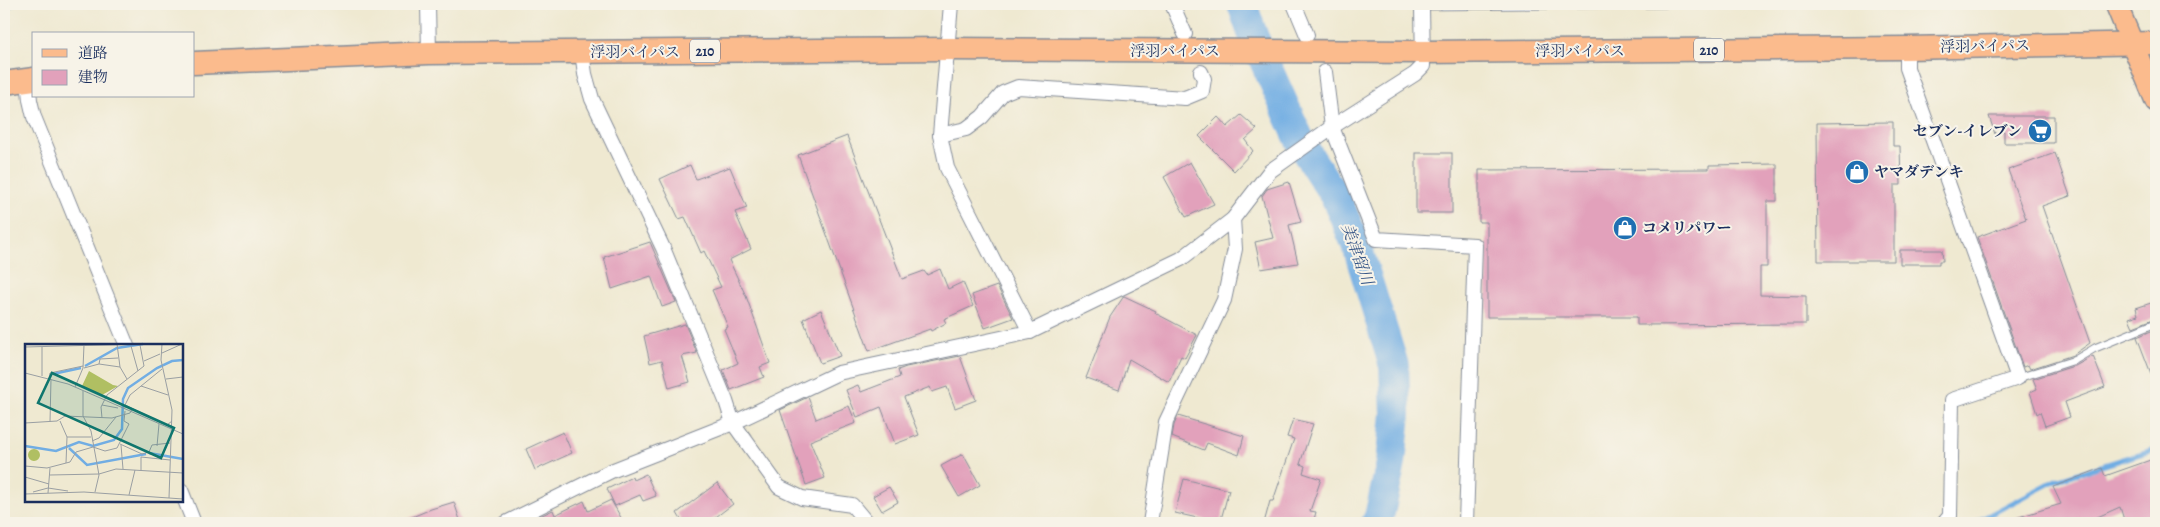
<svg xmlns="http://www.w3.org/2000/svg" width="2160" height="527" viewBox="0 0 2160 527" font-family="Alegreya,'Noto Serif JP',serif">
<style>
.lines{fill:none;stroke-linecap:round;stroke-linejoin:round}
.stream{stroke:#71ade3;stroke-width:5}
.river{stroke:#71ade3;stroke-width:30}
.building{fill:#e2a1bb}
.service-casing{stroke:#858c98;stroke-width:9}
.minor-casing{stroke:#858c98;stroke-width:16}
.primary-casing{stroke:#858c98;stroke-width:24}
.trunk-casing{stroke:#858c98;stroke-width:25}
.service{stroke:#fff;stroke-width:7}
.minor{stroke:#fff;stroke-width:14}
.primary{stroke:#fbbb8d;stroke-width:21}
.trunk{stroke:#fbbb8d;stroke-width:22}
.labels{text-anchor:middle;stroke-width:4;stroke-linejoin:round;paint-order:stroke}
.shield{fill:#f7f3e8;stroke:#5d6a87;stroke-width:1}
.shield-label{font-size:14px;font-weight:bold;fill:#1b2f5e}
.street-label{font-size:15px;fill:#1b2f5e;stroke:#f7f3e8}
.poi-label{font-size:15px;font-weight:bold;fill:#1b2f5e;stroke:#f7f3e8;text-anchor:start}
.water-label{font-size:16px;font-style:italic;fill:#355586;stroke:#f7f3e8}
.inset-river{fill:none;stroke:#71ade3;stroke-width:2.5}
.inset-road{fill:none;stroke:#9a9fa3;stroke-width:1}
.view{fill:#0f766e;fill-opacity:0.15;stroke:#0f766e;stroke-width:2.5}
.inset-edge{fill:none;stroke:#1b2f5e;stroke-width:2.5}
</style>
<rect width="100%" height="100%" fill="#f7f3e8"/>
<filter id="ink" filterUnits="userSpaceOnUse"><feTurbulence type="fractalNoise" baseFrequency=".02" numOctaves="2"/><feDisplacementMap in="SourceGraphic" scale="10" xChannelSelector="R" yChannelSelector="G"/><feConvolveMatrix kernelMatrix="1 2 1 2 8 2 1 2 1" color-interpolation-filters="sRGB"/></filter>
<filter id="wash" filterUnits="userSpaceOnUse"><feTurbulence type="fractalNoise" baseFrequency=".0096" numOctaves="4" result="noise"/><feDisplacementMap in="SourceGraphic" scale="20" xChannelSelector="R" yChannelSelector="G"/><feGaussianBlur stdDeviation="1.12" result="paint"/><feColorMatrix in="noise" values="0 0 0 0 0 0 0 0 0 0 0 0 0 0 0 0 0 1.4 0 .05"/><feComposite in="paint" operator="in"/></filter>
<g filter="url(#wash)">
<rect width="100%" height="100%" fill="#efe9d1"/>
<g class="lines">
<g class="stream">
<polyline points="11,5 13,4"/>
<polyline points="1974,523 2056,480 2156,449"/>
</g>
<polyline class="river" points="1242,4 1254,38 1303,147 1336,198 1357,246 1394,366 1396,414 1391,463 1379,517 1376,523"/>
</g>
<g id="blocks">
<g class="building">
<polygon points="1241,115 1257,129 1245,140 1253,151 1234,171 1199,136 1218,117 1227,127"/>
<polygon points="1989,116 2054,116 2054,143 2004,143 2004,131 1995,134"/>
<polygon points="1893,122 1893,146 1900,146 1901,185 1894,185 1894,261 1818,261 1817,123"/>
<polygon points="847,136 902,279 924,271 927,275 940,269 948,289 963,282 973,306 944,319 946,323 931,331 930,329 869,351 798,155"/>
<rect x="1416" y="153" width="36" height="60"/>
<polygon points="2055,153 2070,196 2042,206 2090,343 2073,355 2030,369 2028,365 2023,367 1977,237 2026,219 2008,170"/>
<polygon points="1190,162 1214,204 1186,217 1164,177"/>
<polygon points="1777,164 1777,201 1767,201 1767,267 1760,267 1760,295 1806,296 1806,324 1637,325 1637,317 1487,317 1487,222 1479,222 1479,170 1709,169 1709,165"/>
<polygon points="690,165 696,179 730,167 747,208 735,212 751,249 729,260 746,296 770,363 760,367 764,377 731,390 723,370 738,363 724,329 728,327 712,290 721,287 704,251 701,253 685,217 679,219 660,179"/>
<polygon points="1289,182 1301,222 1289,225 1298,263 1261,269 1255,242 1273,238 1262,196 1267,189"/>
<polygon points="650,242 676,302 662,307 651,276 612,289 604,257"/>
<polygon points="1900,250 1942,250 1943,261 1939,261 1939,264 1900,264"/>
<polygon points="997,286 1013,318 985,328 972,295"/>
<polygon points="1124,296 1156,311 1155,313 1197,335 1185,358 1181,356 1169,382 1129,359 1119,390 1086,378 1110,317"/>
<polygon points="2154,302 2156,318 2133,327 2129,318 2138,315 2136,308"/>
<polygon points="821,310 840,356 820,363 803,319"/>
<polygon points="685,324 697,353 682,356 690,382 669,388 662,360 650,363 644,336"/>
<polygon points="2156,329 2156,384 2155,384 2137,337"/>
<polygon points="960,356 976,400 955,408 947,387 932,392 930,387 904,397 919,435 895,444 881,407 857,417 846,390 858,385 861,392 900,377 898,370 906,367"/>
<polygon points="2093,356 2105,387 2065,402 2070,417 2045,426 2040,412 2037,414 2030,392 2037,389 2033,379 2077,365"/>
<polygon points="808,397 816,419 849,406 856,423 810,441 825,478 806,485 780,410"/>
<polygon points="1178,416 1244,436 1239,455 1207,443 1204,450 1172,437 1174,425"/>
<polygon points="1293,419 1313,424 1300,464 1305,466 1303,473 1321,479 1310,511 1316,512 1313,523 1264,523 1270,501 1273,501 1294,439 1287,437"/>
<polygon points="563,432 572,453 535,470 526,449"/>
<polygon points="963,454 980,485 959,497 941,466"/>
<polygon points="2156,458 2156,523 2125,523 2120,507 2084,523 2009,523 2009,520 2061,504 2053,487 2102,468 2105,476"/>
<polygon points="646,474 656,496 643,501 640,495 615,506 607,489 632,477 633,480"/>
<polygon points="1184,479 1229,490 1220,523 1175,513"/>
<polygon points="717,483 733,504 708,523 683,523 677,513"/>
<polygon points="889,487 898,502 882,511 873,496"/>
<polygon points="611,500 624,523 525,523 553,510 555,515 584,501 588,511"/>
<polygon points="454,502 461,523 398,523 431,509"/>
</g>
</g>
</g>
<g filter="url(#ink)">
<use href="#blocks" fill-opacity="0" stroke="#858c98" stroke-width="1"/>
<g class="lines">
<g class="service-casing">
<g id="service">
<polyline points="1422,6 1665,4"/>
<polyline points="2018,378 2075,360 2095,348 2156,323"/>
</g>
</g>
<g class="minor-casing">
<g id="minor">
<polyline points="428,4 429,53"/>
<polyline points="951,4 940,135 947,168 1030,332"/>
<polyline points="1172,4 1185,34"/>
<polyline points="1294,4 1307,35"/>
<polyline points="1907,48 1907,68 2018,378 1952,400 1950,516 1944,523"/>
<polyline points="582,52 585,74 592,99 663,248 726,401 733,423 779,487 802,498 852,505 867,523"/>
<polyline points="1325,72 1332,127 1376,239 1475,245 1466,523"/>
<polyline points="28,79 30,100 34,117 127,346"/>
<polyline points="940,135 966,129 982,117 1003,93 1018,87 1185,98 1202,91 1204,79 1201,72"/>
<polyline points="181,490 194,523"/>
<polyline points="506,523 611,471 733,423 838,373 1030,332 1181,259 1233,219 1270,171 1332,127 1415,74 1423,66 1422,6 1419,4"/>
<polyline points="1150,523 1166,422 1224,300 1235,249 1233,219"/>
</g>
</g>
<g class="primary-casing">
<polyline id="primary" points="2116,4 2156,101"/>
</g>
<g class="trunk-casing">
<g id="trunk">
<polyline points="194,63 429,53 948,49 1423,52 1907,48 2156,43"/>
<polyline points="4,83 34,79"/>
</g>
</g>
<use href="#service" class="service"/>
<use href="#minor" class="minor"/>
<use href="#primary" class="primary"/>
<use href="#trunk" class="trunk"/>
</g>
</g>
<defs>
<g id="supermarket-disc" transform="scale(1.25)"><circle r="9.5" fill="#1f6fb2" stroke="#f7f3e8"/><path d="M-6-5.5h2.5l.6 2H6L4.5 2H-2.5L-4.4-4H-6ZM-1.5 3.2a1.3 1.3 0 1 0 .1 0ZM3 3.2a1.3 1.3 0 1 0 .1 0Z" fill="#fff"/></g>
<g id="shop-disc" transform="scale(1.25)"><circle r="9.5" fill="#1f6fb2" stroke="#f7f3e8"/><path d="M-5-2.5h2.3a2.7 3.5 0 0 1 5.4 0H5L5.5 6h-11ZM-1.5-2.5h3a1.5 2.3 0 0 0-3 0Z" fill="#fff"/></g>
</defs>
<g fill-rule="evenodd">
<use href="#supermarket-disc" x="2040" y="131"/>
<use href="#shop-disc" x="1857" y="172"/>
<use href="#shop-disc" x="1625" y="228"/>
</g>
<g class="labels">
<g class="shield">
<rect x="1694" y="38.5" width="30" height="23" rx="4"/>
<rect x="690" y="39.5" width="30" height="23" rx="4"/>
</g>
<g class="shield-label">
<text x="1709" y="55">210</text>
<text x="705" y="56">210</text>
</g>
<g class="street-label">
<text transform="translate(1985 46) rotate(-1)" y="5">浮羽バイパス</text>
<text x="1175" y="56">浮羽バイパス</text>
<text x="1580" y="56">浮羽バイパス</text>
<text x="635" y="57">浮羽バイパス</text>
</g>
<g class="poi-label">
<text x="2022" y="136" text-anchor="end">セブン-イレブン</text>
<text x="1874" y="177">ヤマダデンキ</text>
<text x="1642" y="233">コメリパワー</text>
</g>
<g class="water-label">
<text transform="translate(1358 254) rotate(70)" y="6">美津留川</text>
</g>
</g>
<g transform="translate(25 344)">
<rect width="158" height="158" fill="#efe9d1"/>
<path d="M64 27 88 41 93 42 77 51 57 42ZM3 111a6 6 0 1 1 12 0a6 6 0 1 1-12 0Z" fill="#b0bf62"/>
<path class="inset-river" d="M60 22 92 4 118 0M28 30 56 24M0 102 31 107 54 98 68 102 89 96 97 85 98 55 103 44 132 24 147 17 158 16M44 104 62 121 121 110M124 109 158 115"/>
<path class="inset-road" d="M92 0 95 23 102 35M137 0 136 16 147 66 144 154M106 2 113 27M0 3 115 0M17 3V32M137 9 157 0M119 17 135 10M74 20 75 15 93 14M59 24 74 20 95 23M0 29 43 40 158 90M24 34 25 29 58 22M141 35 158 33M116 42 143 51M50 43 58 24 59 1M58 47V72L66 87 74 131 70 148M77 61 93 64M100 61 105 51 137 25M100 64V61L142 81 147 77M77 74 76 63 82 51 119 22 115 1M35 77 42 93 41 119M25 78 26 35M0 79 32 77 40 72 87 74 105 69 107 65M42 93H66M67 97 74 94 91 73M95 100 117 110 124 108 127 101 145 99M96 101 98 125M132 102 134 80M0 122 22 124 45 118 51 108 68 103 80 107 92 104 104 80 99 77 100 67M116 126V113L145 116M25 131 74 130 91 125 158 129M0 133 24 140M8 148 23 144 43 147M23 149 25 124M0 150 59 148 158 155M104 151 110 126"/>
<path class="view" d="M27 29 149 84 136 114 13 59Z"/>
<rect width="158" height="158" class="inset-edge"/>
</g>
<rect width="2160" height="527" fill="none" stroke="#f7f3e8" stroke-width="20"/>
<rect x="32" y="32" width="162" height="65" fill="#f7f3e8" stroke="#9fa5b1"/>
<rect x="42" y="49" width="25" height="8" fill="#fbbb8d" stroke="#9fa5b1"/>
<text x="78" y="58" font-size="15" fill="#1b2f5e">道路</text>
<rect x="42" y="70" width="25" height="15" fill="#e2a1bb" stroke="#9fa5b1"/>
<text x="78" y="82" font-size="15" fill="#1b2f5e">建物</text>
</svg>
